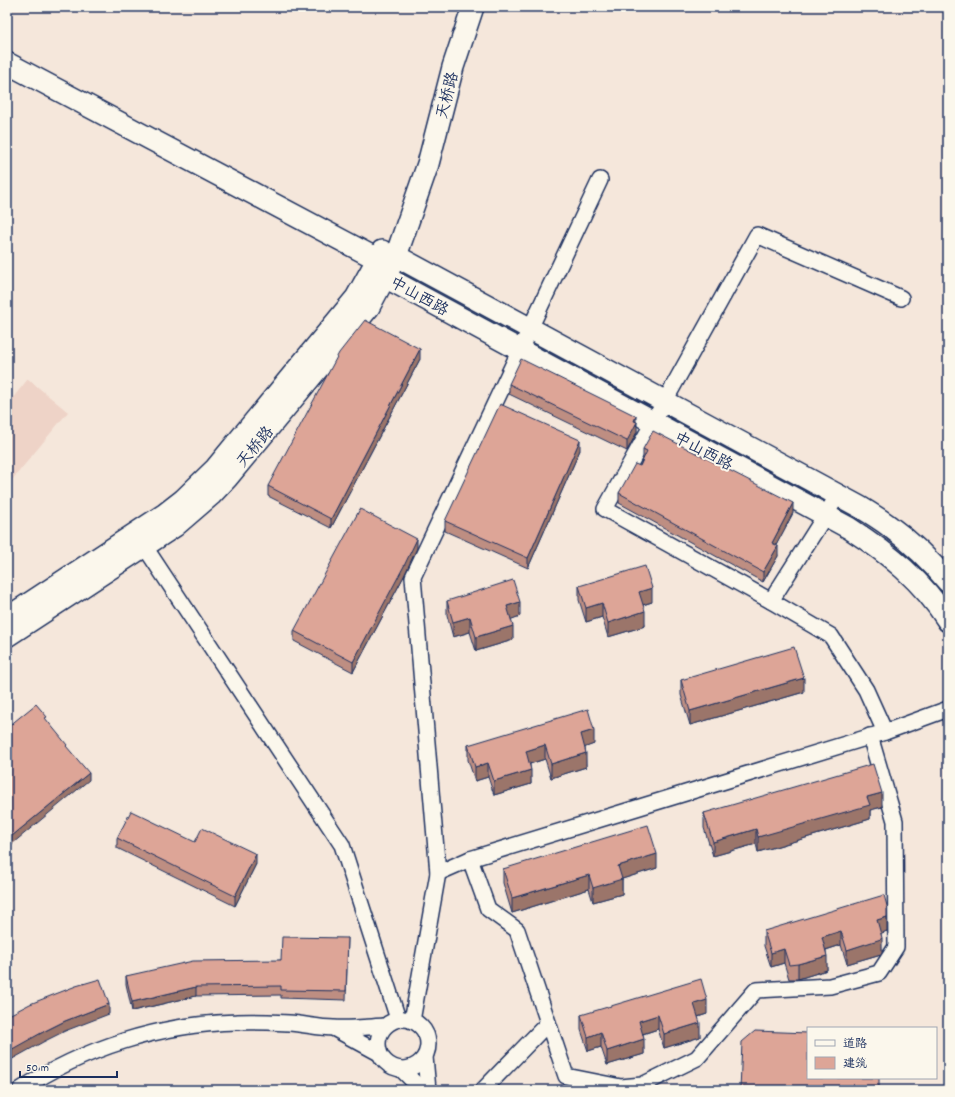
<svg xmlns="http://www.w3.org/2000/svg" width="955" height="1097" viewBox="0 0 955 1097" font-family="Dekko,'LXGW WenKai TC',sans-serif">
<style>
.built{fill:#eed3c7}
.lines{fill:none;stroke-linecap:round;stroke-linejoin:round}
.street-casing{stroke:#1b2f5e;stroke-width:18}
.secondary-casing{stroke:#1b2f5e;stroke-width:24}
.street{stroke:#fbf7ec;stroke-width:15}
.secondary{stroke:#fbf7ec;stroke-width:21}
.wall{fill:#be8e82;stroke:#1b2f5e}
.shaded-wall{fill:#9b746a;stroke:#1b2f5e}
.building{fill:#dda597;stroke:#1b2f5e}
.labels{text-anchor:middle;stroke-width:4;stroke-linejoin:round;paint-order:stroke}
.street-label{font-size:16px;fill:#1b2f5e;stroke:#fbf7ec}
</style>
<rect width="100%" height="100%" fill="#f5e7db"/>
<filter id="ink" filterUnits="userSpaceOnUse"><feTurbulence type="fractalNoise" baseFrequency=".025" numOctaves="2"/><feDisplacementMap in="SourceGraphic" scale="8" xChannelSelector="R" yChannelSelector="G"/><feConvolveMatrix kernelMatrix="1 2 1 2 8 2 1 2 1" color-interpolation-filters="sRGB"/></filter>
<g filter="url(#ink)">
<polygon class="built" points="28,379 68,412 7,486 7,405"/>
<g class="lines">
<g class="street-casing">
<g id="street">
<polyline points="139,538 342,845 398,1019"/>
<polyline points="771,601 838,495"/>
<polyline points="885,732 866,690 831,636 771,601 605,509 757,235 901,298"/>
<polyline points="470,859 488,909 517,930 566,1076 621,1087 642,1085 697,1058 756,990 830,986 879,973 896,947 895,821 870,736"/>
<polyline points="438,873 470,859 885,732 948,709"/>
<circle cx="403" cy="1044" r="25"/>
<polyline points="412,1021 438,873 413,577 600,180"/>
<polyline points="335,1029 379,1053"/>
<polyline points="425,1057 428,1090"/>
<polyline points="401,1069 422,1090"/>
<path d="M20 1090C84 1048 160 1024 237 1022 254 1021 272 1022 289 1023 304 1024 319 1028 334 1028 351 1029 368 1027 385 1026"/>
<polyline points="483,1090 548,1023"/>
</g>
</g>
<g class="secondary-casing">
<g id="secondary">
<polyline points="7,63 377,259"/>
<path d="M382 258 396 256 860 507C870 513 880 519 889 526 911 542 931 561 948 582"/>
<path d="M377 259 385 277 849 528C889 554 922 580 948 621"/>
<polyline points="7,618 165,514 183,500 216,468 356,298 382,251"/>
<polyline points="7,636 175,526 211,495 227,478 369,307 396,256 428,164 453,67 473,7"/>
</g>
</g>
<use href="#street" class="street"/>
<use href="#secondary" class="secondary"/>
</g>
<g class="wall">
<polygon points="420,359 331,528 268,496 268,486"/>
<polygon points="509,384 636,422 637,432 627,451 509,394"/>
<polygon points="643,449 793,513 776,545 778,556 763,582 619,503 619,493 640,466 643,458"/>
<polygon points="580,450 528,568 445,531 445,521"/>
<polygon points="417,548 404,576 353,672 294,641 294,631"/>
<polygon points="579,586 652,602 643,605 645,626 608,637 602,617 586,622 579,600"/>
<polygon points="447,601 520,616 511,619 513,640 476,651 470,632 453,637 447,615"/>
<polygon points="681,680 804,692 690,725 681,695"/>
<polygon points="594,744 585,747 586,767 551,778 545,759 530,764 531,784 494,795 488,777 475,781 468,760 468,745"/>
<polygon points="882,807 870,810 870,819 758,852 756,844 713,856 704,828 704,813"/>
<polygon points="117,838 256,864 235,906 117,848"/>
<polygon points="657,868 622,879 622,894 593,902 589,889 512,913 503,883 503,869"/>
<polygon points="764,931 887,931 881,933 882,952 881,954 847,964 841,945 826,950 827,970 798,979 789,979 784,963 771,967 764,946"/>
<polygon points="348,938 346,1000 281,998 281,995 196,996 132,1011 126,984 126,976 281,960"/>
<polygon points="707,1014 698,1017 700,1037 664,1048 658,1029 643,1034 644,1054 607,1065 601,1047 588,1051 581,1030 581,1015"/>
</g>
<g class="shaded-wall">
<polygon points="420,349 420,359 331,528 331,519"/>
<polygon points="636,416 636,426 637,422 637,432 627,451 627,441 634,421"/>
<polygon points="580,440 580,450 528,568 528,558"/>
<polygon points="793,503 793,513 772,553 772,543"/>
<polygon points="417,539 417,548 404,576 353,672 353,662"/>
<polygon points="778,546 778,556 763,582 763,572"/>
<polygon points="652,588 652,602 639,606 639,592"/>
<polygon points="520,602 520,616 507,621 507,606"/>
<polygon points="602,603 602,617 586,622 586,608"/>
<polygon points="645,611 645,626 608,637 608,623"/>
<polygon points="470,617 470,632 453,637 453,622"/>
<polygon points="513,626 513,640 476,651 476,637"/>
<polygon points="804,678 804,692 690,725 690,711"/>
<polygon points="594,730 594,744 581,749 581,734"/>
<polygon points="545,745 545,759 526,765 526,751"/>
<polygon points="586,753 586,767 551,778 551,764"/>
<polygon points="488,763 488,777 475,781 475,767"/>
<polygon points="531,770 531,784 494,795 494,781"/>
<polygon points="89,773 89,780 7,848 7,840"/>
<polygon points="882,793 882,807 870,810 870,819 758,852 758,837 867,797"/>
<polygon points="756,829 756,844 713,856 713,842"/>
<polygon points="256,854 256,864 235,906 235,896"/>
<polygon points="657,854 657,868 622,879 622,894 593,902 593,888 618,866"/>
<polygon points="589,875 589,889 512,913 512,898"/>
<polygon points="887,917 887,931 877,935 877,920"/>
<polygon points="841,931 841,945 822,951 822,937"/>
<polygon points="882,938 882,952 881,954 847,964 847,950"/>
<polygon points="784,949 784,963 771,967 771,953"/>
<polygon points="827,956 827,970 798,979 798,964"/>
<polygon points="196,987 196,996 132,1011 132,1002"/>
<polygon points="707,1000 707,1014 694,1018 694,1004"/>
<polygon points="109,1004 109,1014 65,1031 43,1042 7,1062 7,1052 14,1047 43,1032 65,1021"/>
<polygon points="658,1015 658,1029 639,1035 639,1021"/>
<polygon points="700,1023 700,1037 664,1048 664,1034"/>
<polygon points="601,1032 601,1047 588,1051 588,1037"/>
<polygon points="644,1039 644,1054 607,1065 607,1051"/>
</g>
<g class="building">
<polygon points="365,320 420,349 331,519 268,486 339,353"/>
<polygon points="521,359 610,403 636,416 634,421 637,422 627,441 509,384"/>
<polygon points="500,404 580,440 528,558 445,521"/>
<polygon points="653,431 793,503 772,543 778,546 763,572 619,493 635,464 640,466 647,451 643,449"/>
<polygon points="360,509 417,539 404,566 353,662 294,631"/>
<polygon points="645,566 652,588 639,592 645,611 608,623 602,603 586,608 579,586"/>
<polygon points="513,580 520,602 507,606 513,626 476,637 470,617 453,622 447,601"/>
<polygon points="794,647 804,678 690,711 681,680"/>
<polygon points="36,704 47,717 45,718 67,745 66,746 89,773 7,840 7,723 9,726"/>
<polygon points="588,709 594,730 581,734 586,753 551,764 545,745 526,751 531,770 494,781 488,763 475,767 468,745"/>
<polygon points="873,764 882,793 867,797 870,805 758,837 756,829 713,842 704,813"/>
<polygon points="131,811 195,842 202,828 256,854 235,896 117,838"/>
<polygon points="648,825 657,854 618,866 622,879 593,888 589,875 512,898 503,869"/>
<polygon points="884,895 887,906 887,917 877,920 882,938 881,939 847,950 841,931 822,937 827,956 798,964 789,965 784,949 771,953 764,931"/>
<polygon points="282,937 348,938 346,991 281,990 281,986 196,987 132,1002 126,976 193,961 281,960"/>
<polygon points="100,979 109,1004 65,1021 43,1032 7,1052 7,1016 30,1004 76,986"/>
<polygon points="701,979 707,1000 694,1004 700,1023 664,1034 658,1015 639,1021 644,1039 607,1051 601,1032 588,1037 581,1015"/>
<polygon points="755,1031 808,1033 808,1078 879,1078 879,1090 740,1090 742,1042"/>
</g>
</g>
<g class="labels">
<g class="street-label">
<text transform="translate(446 95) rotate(-76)" y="6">天桥路</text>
<text transform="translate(420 295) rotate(29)" y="6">中山西路</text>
<text transform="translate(254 446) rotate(-50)" y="6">天桥路</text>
<text transform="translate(704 450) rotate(28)" y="6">中山西路</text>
</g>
</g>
<rect width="955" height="1097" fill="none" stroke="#fbf7ec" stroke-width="24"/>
<rect x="12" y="12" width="931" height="1073" fill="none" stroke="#1b2f5e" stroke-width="1.5" filter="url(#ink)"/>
<rect x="807" y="1027" width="130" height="52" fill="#fbf7ec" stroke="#a1a7b3"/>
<rect x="815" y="1040" width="20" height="6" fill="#fbf7ec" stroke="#a1a7b3"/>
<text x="843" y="1047" font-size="12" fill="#1b2f5e">道路</text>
<rect x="815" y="1057" width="20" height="12" fill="#dda597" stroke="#a1a7b3"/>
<text x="843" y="1067" font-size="12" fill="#1b2f5e">建筑</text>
<path d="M20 1071v6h97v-6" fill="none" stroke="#1b2f5e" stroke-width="2"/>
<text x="26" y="1071" font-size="12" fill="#1b2f5e" stroke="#fbf7ec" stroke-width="3" paint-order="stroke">50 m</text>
</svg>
